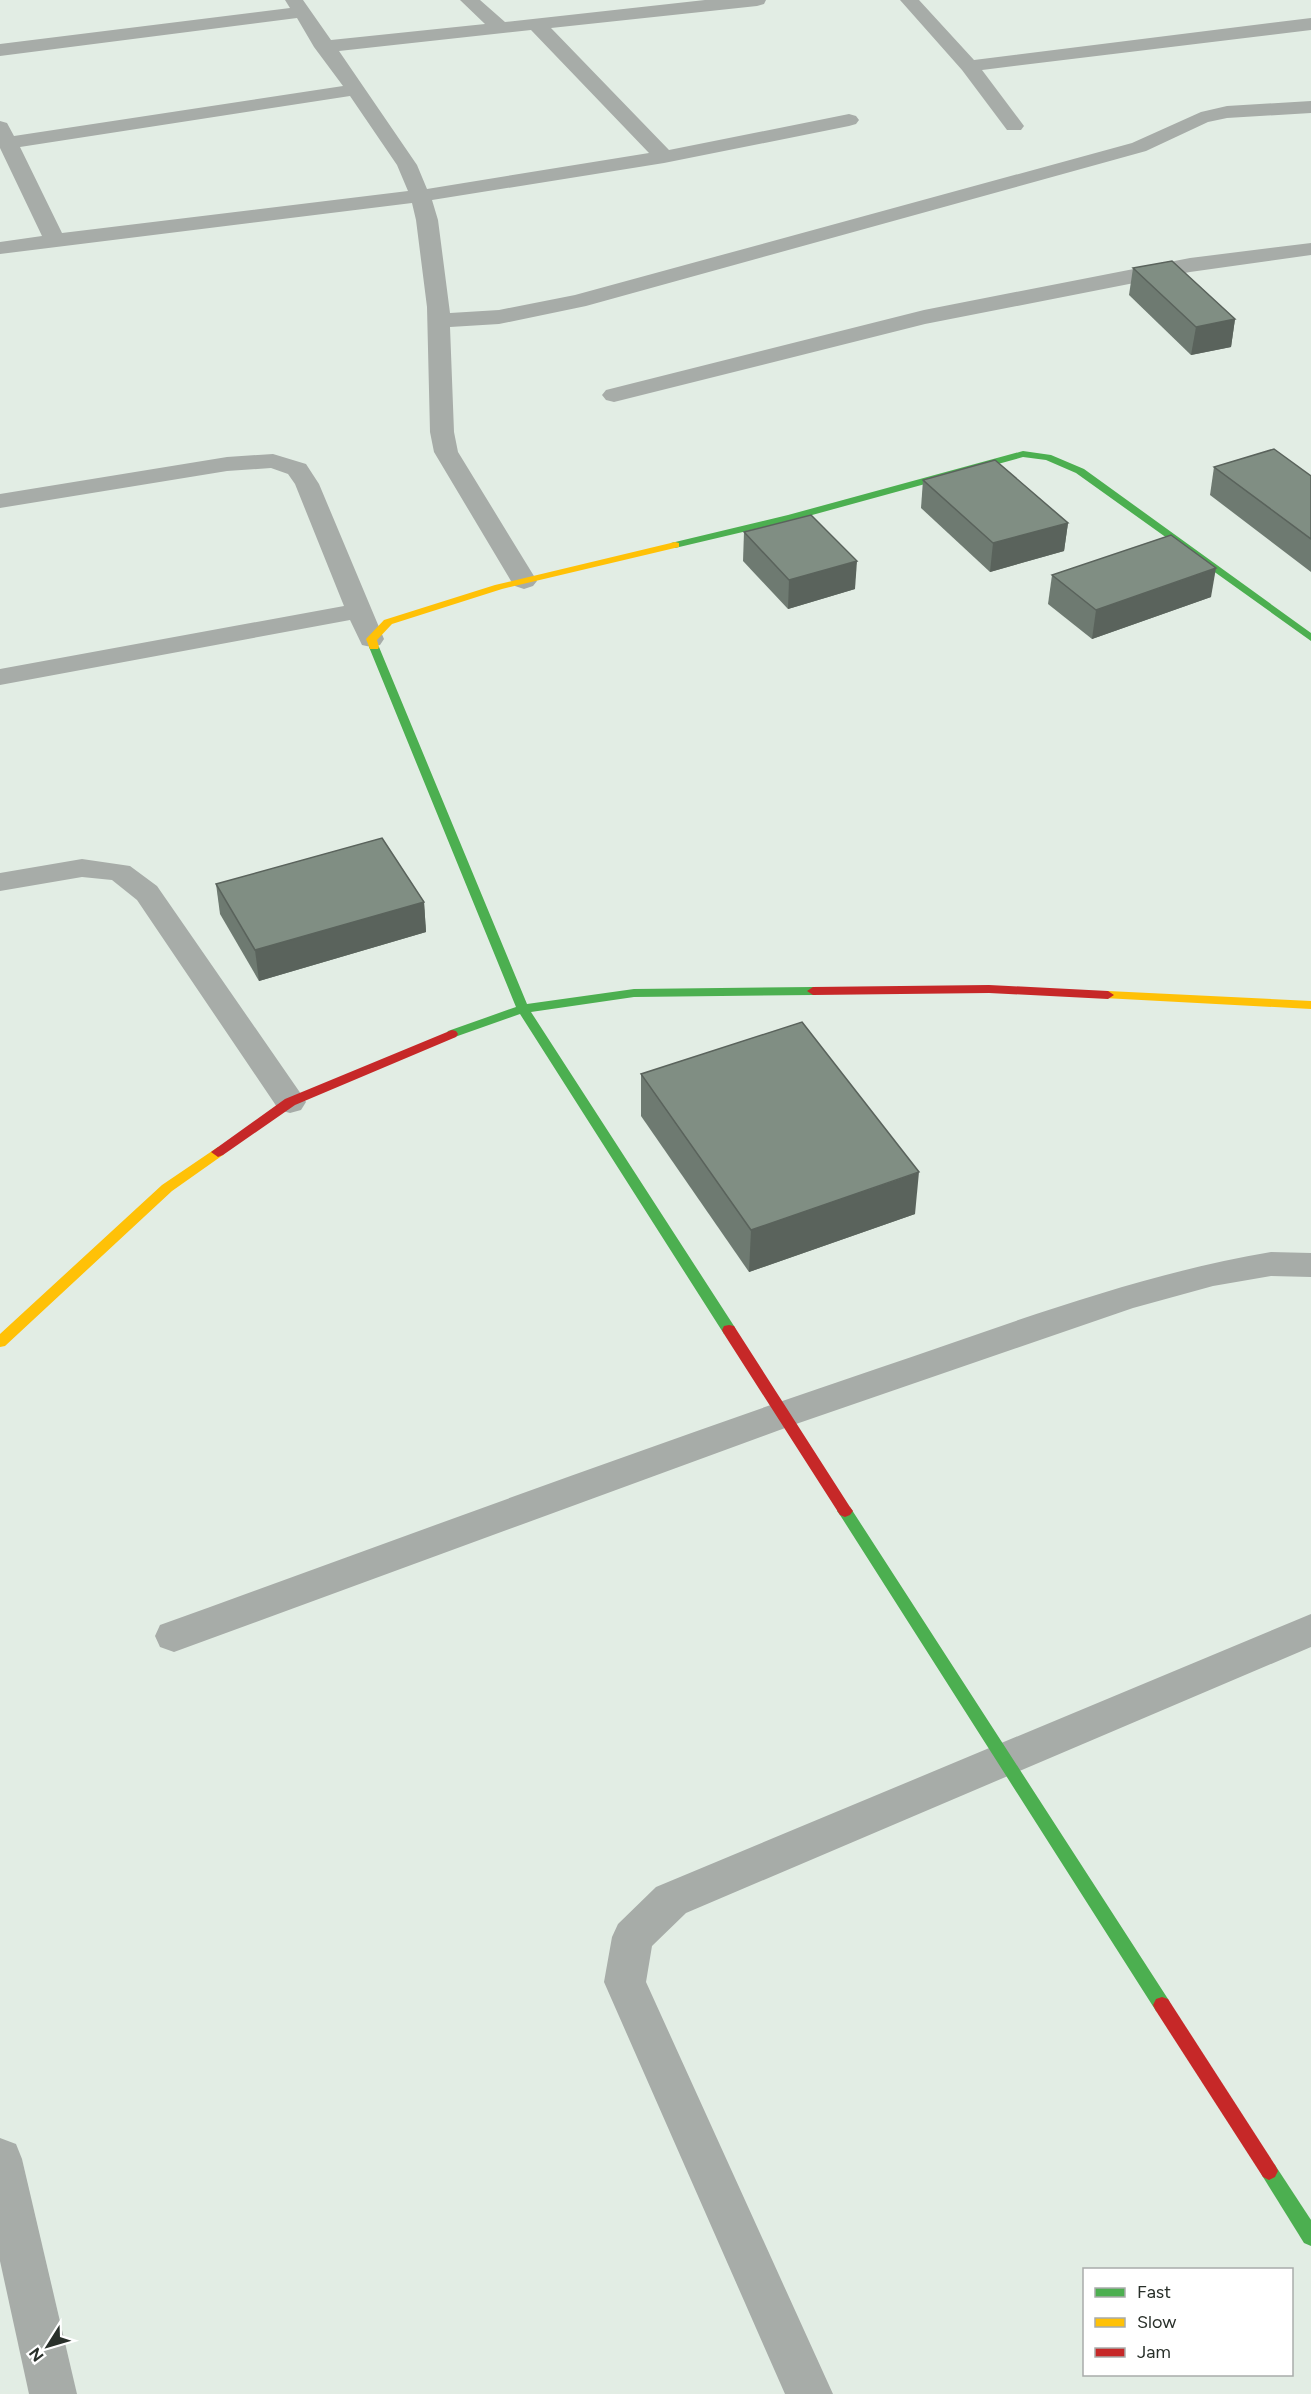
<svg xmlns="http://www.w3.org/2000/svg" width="1311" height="2394" viewBox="0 0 1311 2394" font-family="Figtree,sans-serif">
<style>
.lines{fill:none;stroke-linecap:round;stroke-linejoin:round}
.street{fill:#a7aca8;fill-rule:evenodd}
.fast{fill:#4caf50;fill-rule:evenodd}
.slow{fill:#ffc107;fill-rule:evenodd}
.jam{fill:#c62828;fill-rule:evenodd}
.wall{fill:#6e7a71}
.shaded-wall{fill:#5a635c}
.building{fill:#808e83;stroke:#5a635c;stroke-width:1.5}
</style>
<rect width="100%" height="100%" fill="#e2ede4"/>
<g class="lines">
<g class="street">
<path d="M285 0H303L331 40 485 24 460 0H480L505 22 705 0H766L764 4 757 6 551 28 669 150 849 114 856 116 859 120 856 124 849 126 664 163 432 200 438 220 450 313 499 310 575 295 1132 143 1201 112 1227 106 1311 101V113L1227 118 1208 122 1146 151 586 306 499 324 450 327 454 432 458 452 537 581 533 586 524 589 515 586 511 581 434 452 430 432 427 307 416 220 412 203 0 254V242L42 236 0 148V121L7 123 14 136 343 86 314 47 297 18 0 56V44L290 8ZM531 30 649 153 427 189 417 165 339 51ZM350 96 397 165 408 191 62 233 20 147Z"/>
<polygon points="900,0 919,0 974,60 1311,18 1311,30 982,70 1024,126 1021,130 1007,130 962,70"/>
<polygon points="1311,243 1311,255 1190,272 925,324 614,402 606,400 602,395 606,390 924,310 1190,258"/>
<polygon points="273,454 306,464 319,484 384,639 380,645 371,647 362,645 350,620 0,685 0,669 344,606 295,484 288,474 271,468 227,471 0,508 0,494 227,457"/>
<polygon points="82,859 130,866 157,886 301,1094 306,1102 301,1110 290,1113 279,1110 137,900 112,880 82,877 0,891 0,873"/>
<path d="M1271 1252 1311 1253V1277L1271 1276 1213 1286 1133 1308 796 1424 174 1652 160 1647 155 1636 160 1625C399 1539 636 1450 876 1369 1006 1325 1135 1275 1271 1252Z"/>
<polygon points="1311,1614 1311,1647 686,1913 652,1946 646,1982 833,2394 785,2394 604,1982 612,1937 618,1924 656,1887"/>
<polygon points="0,2138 16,2144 22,2159 77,2394 29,2394 0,2261"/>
</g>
<g class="fast">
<polygon points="1023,451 1051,455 1084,469 1311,633 1311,641 1076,473 1046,460 1023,457 794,520 675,548 670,545 671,543 788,515"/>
<polygon points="374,644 379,647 527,1004 634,989 813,987 819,991 813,995 634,997 531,1012 734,1326 736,1330 734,1334 724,1334 520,1014 452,1038 446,1034 448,1031 516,1007 369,647"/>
<polygon points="845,1505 850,1507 1168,1999 1171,2005 1168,2011 1162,2013 1156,2011 840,1515 837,1511 840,1507"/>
<polygon points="1269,2162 1275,2165 1311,2220 1311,2246 1304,2243 1263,2177 1260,2171 1263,2165"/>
</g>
<g class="slow">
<polygon points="675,542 679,543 679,547 502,589 392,624 377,640 379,647 378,649 370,649 366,639 384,620 495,585"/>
<polygon points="1108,991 1311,1001 1311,1009 1104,998 1102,995 1104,992"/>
<polygon points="218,1147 225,1152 223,1155 172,1191 5,1346 0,1347 0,1334 162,1185"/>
</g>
<g class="jam">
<polygon points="989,985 1108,991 1114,995 1108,999 989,993 813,995 807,991 813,987"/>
<polygon points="452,1030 456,1031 458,1034 456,1037 295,1105 223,1155 218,1157 211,1152 285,1099"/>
<polygon points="729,1325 734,1326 850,1507 853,1511 850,1515 845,1517 840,1515 724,1334 722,1330 724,1326"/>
<polygon points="1162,1997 1168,1999 1275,2165 1278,2171 1275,2177 1269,2180 1263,2177 1156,2011 1153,2005 1156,1999"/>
</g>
</g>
<g class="wall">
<polygon points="1133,268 1235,319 1231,347 1191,355 1129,295"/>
<polygon points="1214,467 1311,476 1311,572 1210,495"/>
<polygon points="923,480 1068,523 1064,551 990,572 921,508"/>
<polygon points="744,532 855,589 788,609 743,561"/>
<polygon points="1052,575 1211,597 1092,639 1048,604"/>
<polygon points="216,884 424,902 426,932 259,981 220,914"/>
<polygon points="641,1074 915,1214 749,1272 641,1116"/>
</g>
<g class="shaded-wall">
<polygon points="1235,319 1231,347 1191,355 1196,327"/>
<polygon points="1068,523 1064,551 990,572 993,543"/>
<polygon points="857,561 855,589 788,609 789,580"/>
<polygon points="1216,568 1211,597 1092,639 1096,610"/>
<polygon points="424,902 426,932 259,981 255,950"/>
<polygon points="919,1172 915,1214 749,1272 751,1230"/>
</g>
<g class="building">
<polygon points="1172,261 1235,319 1196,327 1133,268"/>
<polygon points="1274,449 1311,476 1311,539 1214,467"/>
<polygon points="995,460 1068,523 993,543 923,480"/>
<polygon points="811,515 857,561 789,580 744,532"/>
<polygon points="1171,535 1216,568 1096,610 1052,575"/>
<polygon points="382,838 424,902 255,950 216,884"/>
<polygon points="802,1022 919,1172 751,1230 641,1074"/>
</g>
<rect x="1083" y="2268" width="210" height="108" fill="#ffffff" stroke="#a9acaa" stroke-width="1.5"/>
<rect x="1095" y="2288" width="30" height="9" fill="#4caf50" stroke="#a9acaa" stroke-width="1.5"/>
<text x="1137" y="2298" font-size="18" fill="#29302a">Fast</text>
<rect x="1095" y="2318" width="30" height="9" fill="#ffc107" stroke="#a9acaa" stroke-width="1.5"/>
<text x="1137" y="2328" font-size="18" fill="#29302a">Slow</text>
<rect x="1095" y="2348" width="30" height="9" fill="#c62828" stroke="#a9acaa" stroke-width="1.5"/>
<text x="1137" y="2358" font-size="18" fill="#29302a">Jam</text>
<g transform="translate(48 2346) rotate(233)" stroke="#ffffff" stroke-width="4.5" paint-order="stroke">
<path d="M0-4.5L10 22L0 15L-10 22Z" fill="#29302a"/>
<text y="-9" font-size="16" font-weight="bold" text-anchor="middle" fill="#29302a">N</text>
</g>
</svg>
